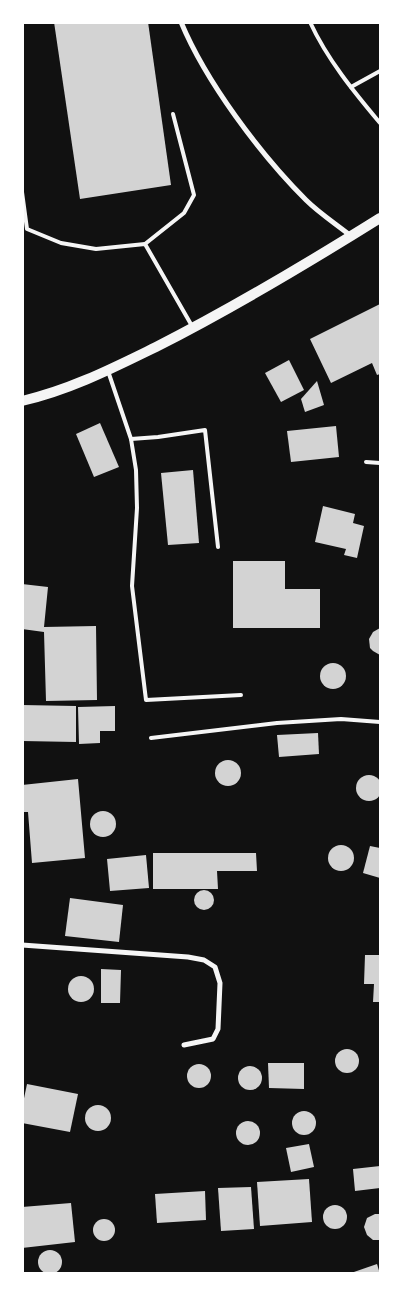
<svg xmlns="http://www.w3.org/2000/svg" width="403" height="1296" viewBox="0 0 403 1296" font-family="'Source Sans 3',sans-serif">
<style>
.building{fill:#d3d3d3}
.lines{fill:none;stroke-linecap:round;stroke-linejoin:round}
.service{stroke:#f5f5f5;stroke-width:4}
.minor{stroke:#f5f5f5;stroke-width:5}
.secondary{stroke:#f5f5f5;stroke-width:10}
</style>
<rect width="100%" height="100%" fill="#111"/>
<g class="building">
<polygon points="54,22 148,22 171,185 80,199"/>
<polygon points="380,304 380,374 377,375 372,363 331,383 310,339"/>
<polygon points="289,360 304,390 281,402 265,373"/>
<polygon points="317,381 324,405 305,412 301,399"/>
<polygon points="100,423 119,467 94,477 76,434"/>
<polygon points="336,426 339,457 291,462 287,431"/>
<polygon points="193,470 199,543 168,545 161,473"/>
<polygon points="323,506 355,514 353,523 364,526 357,558 344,555 346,549 315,542"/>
<polygon points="233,561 285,561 285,589 320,589 320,628 233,628"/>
<polygon points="22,584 48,587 44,627 96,626 97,700 46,701 44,632 22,629"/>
<polygon points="380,628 380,655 373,651 370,648 369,639 373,632"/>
<circle cx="333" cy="676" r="13"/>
<polygon points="22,705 76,706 76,742 22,741"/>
<polygon points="115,706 115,731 100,731 100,743 79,744 78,707"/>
<polygon points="318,733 319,754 279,757 277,735"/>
<circle cx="228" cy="773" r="13"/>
<circle cx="369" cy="788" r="13"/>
<polygon points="78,779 85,858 32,863 28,812 22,812 22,785"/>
<circle cx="103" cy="824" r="13"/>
<circle cx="341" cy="858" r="13"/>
<polygon points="370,846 380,848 380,878 363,873"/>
<polygon points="153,853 256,853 257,871 217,871 218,889 153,889"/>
<polygon points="146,855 149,888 110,891 107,859"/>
<circle cx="204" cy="900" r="10"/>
<polygon points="70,898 123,905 119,942 65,936"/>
<polygon points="365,955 380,955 380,1002 373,1002 374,984 364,984"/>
<polygon points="101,969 121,970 120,1003 101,1003"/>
<circle cx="81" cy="989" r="13"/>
<circle cx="347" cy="1061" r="12"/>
<polygon points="268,1063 304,1063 304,1089 269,1088"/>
<circle cx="199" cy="1076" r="12"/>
<circle cx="250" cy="1078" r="12"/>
<polygon points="27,1084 78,1094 70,1132 22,1123 22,1108"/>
<circle cx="98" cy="1118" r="13"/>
<circle cx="304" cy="1123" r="12"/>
<circle cx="248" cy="1133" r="12"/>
<polygon points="309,1144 314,1167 291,1172 286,1148"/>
<polygon points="380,1166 380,1188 355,1191 353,1169"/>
<polygon points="309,1179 312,1222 260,1226 257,1182"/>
<polygon points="251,1187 254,1229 221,1231 218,1188"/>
<polygon points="205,1191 206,1220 157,1223 155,1194"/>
<polygon points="71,1203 75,1242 22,1248 22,1207"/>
<circle cx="335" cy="1217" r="12"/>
<polygon points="375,1214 380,1214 380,1240 373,1240 367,1235 364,1227 367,1218"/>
<circle cx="104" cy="1230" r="11"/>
<circle cx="50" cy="1262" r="12"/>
<polygon points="377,1264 380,1274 351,1274 351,1273"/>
</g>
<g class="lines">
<g class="service">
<path d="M310 22C327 59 354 92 380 123"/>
<polyline points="351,87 380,71"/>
<polyline points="22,192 27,229 61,243 96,249 145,244 192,326"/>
<polyline points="145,244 184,213 194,195 173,114"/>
<polyline points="108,371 131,439 136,470 137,508 132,586 146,700 241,695"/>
<polyline points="131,439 158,437 205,430 218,547"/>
<polyline points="366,462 380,463"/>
<polyline points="151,738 277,723 341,719 380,722"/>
</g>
<g class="minor">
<path d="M181 22C206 82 260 154 306 200 319 213 336 224 351 236"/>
<polyline points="22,945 188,957 204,960 215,967 220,983 218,1029 213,1039 184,1045"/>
</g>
<path class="secondary" d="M22 401C70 390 113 368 156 347 233 308 308 263 380 218"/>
</g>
<rect width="403" height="1296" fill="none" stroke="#ffffff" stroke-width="48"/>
</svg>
